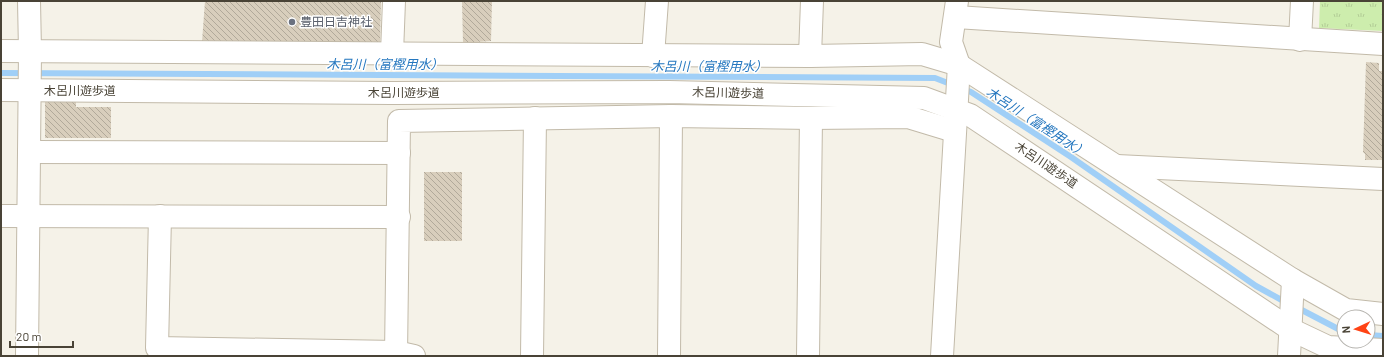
<svg xmlns="http://www.w3.org/2000/svg" width="1384" height="357" viewBox="0 0 1384 357" font-family="Barlow,'Noto Sans JP',sans-serif">
<style>
.grass{fill:url(#grass-tufts)}
.lines{fill:none;stroke-linecap:round;stroke-linejoin:round}
.stream{stroke:#a0cff7;stroke-width:6}
.building{fill:url(#building-back-hatch)}
.minor-casing{stroke:#c2baa9;stroke-width:24}
.minor{stroke:#fff;stroke-width:22}
.worship-dot{fill:#6b7280;stroke:#fff;stroke-width:1.5}
.labels{text-anchor:middle;stroke-width:3;stroke-linejoin:round;paint-order:stroke}
.worship-label{font-size:12px;fill:#5b616d;stroke:#fff;text-anchor:start}
.street-label{font-size:12px;fill:#494336;stroke:#fff}
.water-label{font-size:13px;font-style:italic;fill:#2577bf;stroke:#fff}
</style>
<defs>
<pattern id="grass-tufts" width="24" height="20" patternUnits="userSpaceOnUse"><rect width="24" height="20" fill="#cdedad"/><path d="M3 7l-1-3M5 7V3M7 7l1-3M15 17l-1-3M17 17v-4M19 17l1-3" fill="none" stroke="#b2cc95"/></pattern>
<pattern id="building-back-hatch" width="6" height="6" patternUnits="userSpaceOnUse"><rect width="6" height="6" fill="#d8cebc"/><path d="M-1 5l2 2M0 0l6 6M5-1l2 2" fill="none" stroke="#b1a99a"/></pattern>
</defs>
<rect width="100%" height="100%" fill="#f5f2e8"/>
<polygon class="grass" points="1320,1 1383,1 1383,31 1319,28"/>
<g class="lines">
<g class="stream">
<polyline points="1,73 935,78 971,92 1071,157 1256,286 1287,303"/>
<polyline points="1296,307 1344,332"/>
<polyline points="1368,335 1383,336"/>
</g>
</g>
<g class="building">
<polygon points="205,1 381,1 380,47 202,42"/>
<polygon points="462,1 492,1 491,41 463,43"/>
<polygon points="1366,62 1379,63 1379,71 1383,71 1383,160 1365,160 1365,154 1363,152"/>
<polygon points="45,96 76,96 76,107 111,107 111,138 45,138"/>
<rect x="424" y="172" width="38" height="69"/>
</g>
<g class="lines">
<g class="minor-casing">
<g id="minor">
<polyline points="956,17 1383,44"/>
<polyline points="1300,40 1302,1"/>
<polyline points="1,51 810,56 812,1"/>
<polyline points="392,53 394,1"/>
<polyline points="653,56 657,1"/>
<polyline points="810,56 922,54 959,65 1293,280 1346,310 1383,314"/>
<polyline points="1,90 392,93 669,92 924,98 970,115 1290,329 1328,347 1383,350"/>
<polyline points="29,152 399,153"/>
<polyline points="1117,166 1383,179"/>
<polyline points="1,216 399,217"/>
<polyline points="160,216 157,348 396,352 414,356"/>
<polyline points="27,356 30,51 29,1"/>
<polyline points="396,356 399,121 671,116 811,118 908,117 954,131"/>
<polyline points="532,356 535,118"/>
<polyline points="669,356 671,116"/>
<polyline points="808,356 811,118"/>
<polyline points="942,356 959,65 951,42 957,1"/>
<polyline points="1289,356 1293,280"/>
</g>
</g>
<use href="#minor" class="minor"/>
</g>
<circle class="worship-dot" cx="292" cy="22" r="4"/>
<g class="labels">
<g class="worship-label">
<text x="300" y="26">豊田日吉神社</text>
</g>
<g class="street-label">
<text x="80" y="95">木呂川遊歩道</text>
<text x="404" y="97">木呂川遊歩道</text>
<text transform="translate(728 93) rotate(1)" y="4">木呂川遊歩道</text>
<text transform="translate(1046 165) rotate(34)" y="4">木呂川遊歩道</text>
</g>
<g class="water-label">
<text x="385" y="69">木呂川（富樫用水）</text>
<text x="709" y="71">木呂川（富樫用水）</text>
<text transform="translate(1037 122) rotate(33)" y="5">木呂川（富樫用水）</text>
</g>
</g>
<rect width="1384" height="357" fill="none" stroke="#494336" stroke-width="4"/>
<g transform="translate(1356 329) rotate(266)"><circle r="19" fill="#ffffff" stroke="#b6b4af"/>
<path d="M0-3L7 15L0 10L-7 15Z" fill="#ff4315"/>
<text y="-6" font-size="11" font-weight="bold" text-anchor="middle" fill="#494336">N</text>
</g>
<path d="M10 341v6h63v-6" fill="none" stroke="#494336" stroke-width="2"/>
<text x="16" y="341" font-size="12" fill="#494336" stroke="#ffffff" stroke-width="3" paint-order="stroke">20 m</text>
</svg>
